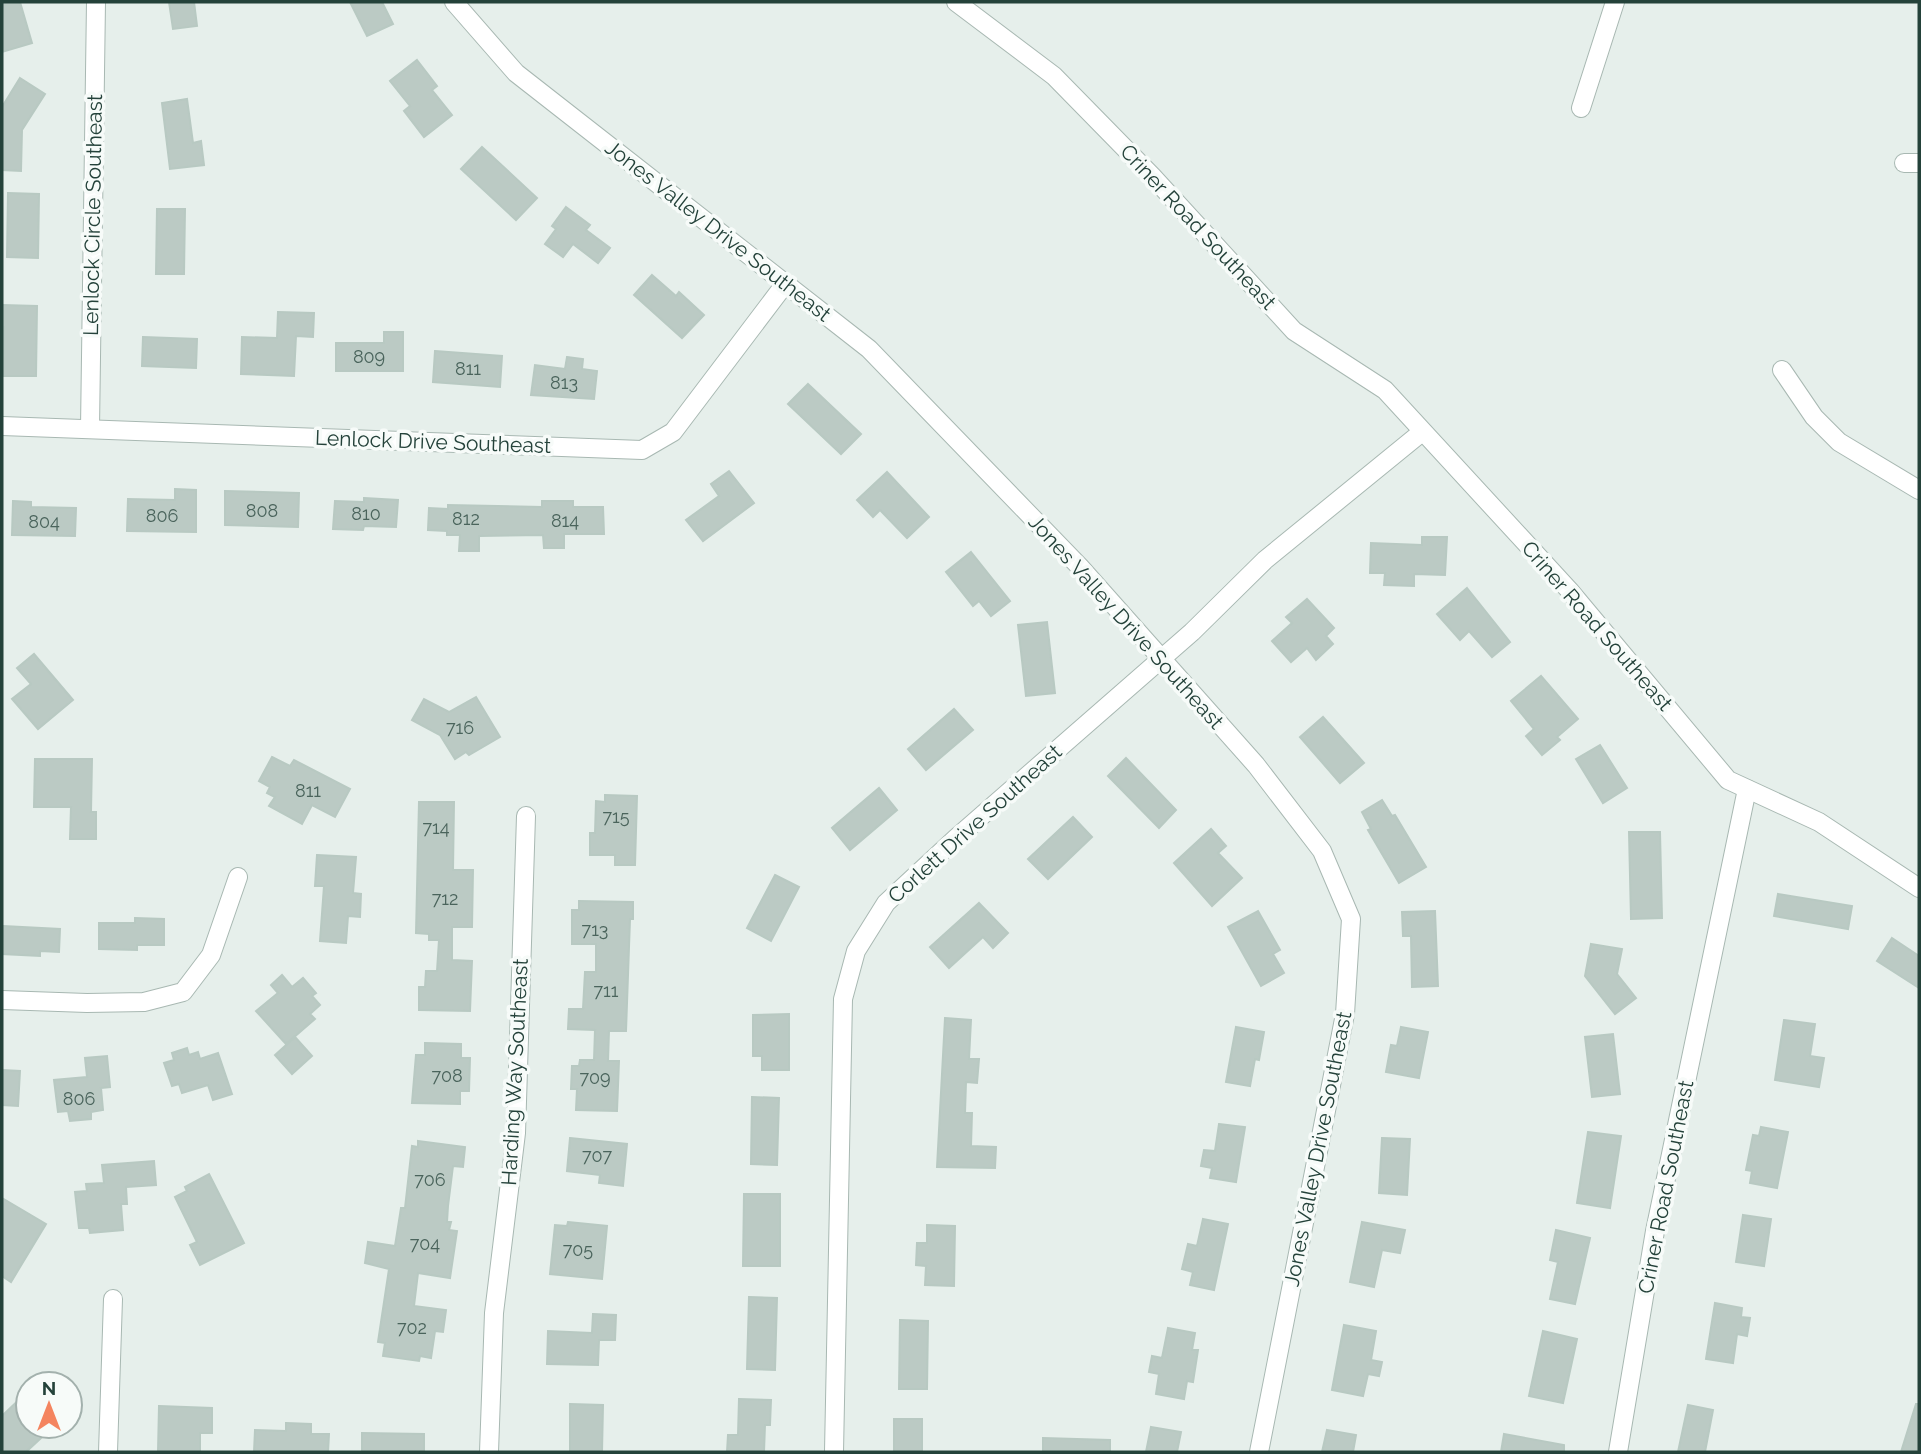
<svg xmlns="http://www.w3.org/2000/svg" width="1921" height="1454" viewBox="0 0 1921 1454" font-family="Raleway,sans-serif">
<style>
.building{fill:#bbcac4;stroke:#b8c9c2;stroke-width:2}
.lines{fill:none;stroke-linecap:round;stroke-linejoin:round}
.minor-casing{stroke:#a8b8b2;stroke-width:20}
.minor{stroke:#fff;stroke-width:18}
.labels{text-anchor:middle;stroke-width:7;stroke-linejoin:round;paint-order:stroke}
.number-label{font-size:18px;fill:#4a645c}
.street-label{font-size:21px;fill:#24423a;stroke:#f7fbf9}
</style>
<rect width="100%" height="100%" fill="#e6efeb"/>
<g class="building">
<polygon points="2,2 20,2 32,43 2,52"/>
<polygon points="169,2 194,2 197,26 173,29"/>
<polygon points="350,2 382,2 393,24 367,36"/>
<polygon points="417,60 437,86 432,90 452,115 424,137 404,111 410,106 390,81"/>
<polygon points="20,78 45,94 22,130 21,171 2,170 2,107"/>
<polygon points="187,99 193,143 201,141 204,165 170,169 162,103"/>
<polygon points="482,147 537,198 516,220 461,169"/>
<polygon points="8,193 39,194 38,258 7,257"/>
<polygon points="566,207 590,225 586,230 610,248 598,263 573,244 563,257 545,244 556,229 552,226"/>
<polygon points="157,209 185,209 184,274 156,274"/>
<polygon points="652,275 676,296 679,292 704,315 682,338 634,295"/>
<polygon points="2,305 37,306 36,376 3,376 4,327 2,327"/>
<polygon points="278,312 314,313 313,337 296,336 294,376 241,374 242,337 277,338"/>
<polygon points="384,332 403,332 403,371 336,371 336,343 384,343"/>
<polygon points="143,337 197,339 196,368 142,366"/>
<polygon points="435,351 502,356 500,387 433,382"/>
<polygon points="567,357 583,359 582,369 597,371 594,399 531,395 535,365 565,369"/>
<polygon points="808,384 861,434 841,454 788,404"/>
<polygon points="729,471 754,503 703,541 686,520 719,496 711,484"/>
<polygon points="887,472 929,517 907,538 880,510 873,517 857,500"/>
<polygon points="175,489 196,490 196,532 127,531 128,499 175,500"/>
<polygon points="225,491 299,493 298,527 225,525"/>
<polygon points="364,498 398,500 396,527 364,526 363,530 333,529 335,501 364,502"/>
<polygon points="13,501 31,502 31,507 76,508 75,536 12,535"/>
<polygon points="542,501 573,501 573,507 603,507 604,534 564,534 564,548 544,548 543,535 479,536 479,551 459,551 460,535 447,535 447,531 428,530 429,508 448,509 448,505 542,507"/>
<polygon points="1422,537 1447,537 1445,575 1414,574 1414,586 1384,585 1385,573 1370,573 1371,543 1422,545"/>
<polygon points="971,552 1010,601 991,616 979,601 973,606 946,572"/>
<polygon points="1467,588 1510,642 1492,657 1469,631 1460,640 1437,614"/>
<polygon points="1307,599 1334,628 1326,636 1333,644 1316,660 1307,648 1291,662 1272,641 1292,623 1286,617"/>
<polygon points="1047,622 1055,693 1026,696 1018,625"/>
<polygon points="34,654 73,700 38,729 12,699 31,684 17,668"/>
<polygon points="1541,676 1578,719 1557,737 1560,740 1542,755 1526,736 1534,729 1511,701"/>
<polygon points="476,697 500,737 469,755 466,752 455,759 440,735 412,720 424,699 449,712"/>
<polygon points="954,709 973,730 926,770 908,749"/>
<polygon points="1323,717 1364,763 1340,783 1300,737"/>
<polygon points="1600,745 1627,788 1603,803 1576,759"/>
<polygon points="272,757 290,766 294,760 350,789 335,817 312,805 302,824 269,806 275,797 267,793 270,787 259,781"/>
<polygon points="1126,758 1176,810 1159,828 1108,776"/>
<polygon points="35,759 92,759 91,812 96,812 96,839 70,839 71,807 34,807"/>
<polygon points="879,788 897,810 850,850 832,828"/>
<polygon points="605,795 637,796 635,865 615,865 615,855 590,855 590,833 595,833 596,801 605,802"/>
<polygon points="1382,800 1392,816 1395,815 1426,867 1399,883 1368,830 1371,829 1362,812"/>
<polygon points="419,802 454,802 453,870 473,870 472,927 452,927 452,960 472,961 470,1011 419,1010 419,987 425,987 426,971 437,971 439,940 429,940 429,934 416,933"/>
<polygon points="1073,817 1092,837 1048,879 1028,859"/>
<polygon points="1211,829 1226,846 1218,853 1242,878 1212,906 1174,863"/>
<polygon points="1629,832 1660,832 1662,918 1631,919"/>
<polygon points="317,855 356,857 353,893 361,894 360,917 348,916 346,943 320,941 324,886 315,886"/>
<polygon points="775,875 799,887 771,941 747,928"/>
<polygon points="1778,894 1852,906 1848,929 1774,916"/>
<polygon points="579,901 633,902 633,919 630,919 626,1031 609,1031 608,1061 619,1061 617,1111 576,1110 577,1089 571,1089 572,1066 579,1066 580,1060 594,1060 595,1030 568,1029 569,1009 583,1009 585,972 596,972 596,944 572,944 572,910 579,910"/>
<polygon points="979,903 1008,933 993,948 983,937 949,968 930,947"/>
<polygon points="1258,911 1280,950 1273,954 1284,973 1261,986 1228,927"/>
<polygon points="1435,911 1438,986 1412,987 1411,936 1403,936 1402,912"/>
<polygon points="135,918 164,919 164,945 137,945 137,950 99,949 99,923 135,923"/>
<polygon points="3,926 60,929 59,952 40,951 40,956 2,954"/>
<polygon points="1892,938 1919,956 1919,988 1877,961"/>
<polygon points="1591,944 1622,949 1617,974 1636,998 1615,1014 1585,976"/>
<polygon points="282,975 292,987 303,978 316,993 312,996 320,1005 310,1014 315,1019 286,1044 256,1011 278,993 271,985"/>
<polygon points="789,1014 789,1070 762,1070 762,1056 753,1056 753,1015"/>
<polygon points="945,1018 971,1020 969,1059 979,1059 977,1083 966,1082 965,1113 972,1113 971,1146 996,1147 995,1168 937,1167"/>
<polygon points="1784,1020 1815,1024 1810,1056 1824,1058 1819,1087 1775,1080"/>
<polygon points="1236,1027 1264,1032 1259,1060 1255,1059 1250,1086 1226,1082"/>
<polygon points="1401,1027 1428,1032 1419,1078 1386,1072 1391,1045 1397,1046"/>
<polygon points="1613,1034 1620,1094 1592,1097 1585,1037"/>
<polygon points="295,1037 312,1056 292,1074 275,1055"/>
<polygon points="425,1043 461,1044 461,1058 470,1058 469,1091 460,1091 460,1104 412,1103 416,1055 425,1055"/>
<polygon points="187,1048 189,1055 198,1052 200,1059 218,1053 232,1094 213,1100 208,1085 182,1093 179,1084 172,1086 164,1063 174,1060 172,1053"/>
<polygon points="107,1056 110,1087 101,1088 103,1110 91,1112 91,1119 70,1121 68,1111 58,1112 54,1080 87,1077 85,1058"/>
<polygon points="2,1070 20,1071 18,1106 2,1105"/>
<polygon points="752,1097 779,1098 777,1165 751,1164"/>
<polygon points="1219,1124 1245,1127 1236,1182 1210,1178 1212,1168 1201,1166 1204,1150 1215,1151"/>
<polygon points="1761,1127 1788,1132 1777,1188 1750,1183 1752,1171 1746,1170 1753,1135 1759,1136"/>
<polygon points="1588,1132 1621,1136 1610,1208 1577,1203"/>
<polygon points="570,1138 627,1144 623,1186 599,1183 600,1175 567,1171"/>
<polygon points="1382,1138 1410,1139 1407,1195 1379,1193"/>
<polygon points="418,1141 465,1147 463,1167 453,1166 448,1206 447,1222 451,1222 449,1230 457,1231 450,1278 418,1273 414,1306 446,1310 443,1332 435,1331 431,1358 420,1356 419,1361 383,1356 385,1343 378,1342 389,1269 365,1263 368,1242 395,1246 401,1208 405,1208 412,1146 418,1147"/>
<polygon points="154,1161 156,1185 126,1187 127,1204 121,1204 123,1230 90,1233 89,1228 79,1228 75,1192 87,1191 86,1184 104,1183 102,1165"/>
<polygon points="209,1174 244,1243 200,1265 190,1245 197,1242 175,1197 187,1191 185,1187"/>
<polygon points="744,1194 780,1194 780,1266 743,1266"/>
<polygon points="2,1198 46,1224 11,1282 2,1276"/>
<polygon points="1743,1215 1771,1219 1764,1266 1736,1262"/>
<polygon points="1203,1219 1228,1224 1214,1290 1190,1285 1193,1272 1182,1269 1188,1244 1197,1246"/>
<polygon points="568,1222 607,1226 602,1279 550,1274 555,1225 567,1226"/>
<polygon points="1362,1222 1405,1230 1400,1253 1382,1250 1374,1287 1350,1282"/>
<polygon points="927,1225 955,1226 954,1286 925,1285 926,1266 916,1265 917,1243 927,1243"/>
<polygon points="1556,1230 1590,1238 1575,1304 1550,1299 1558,1262 1550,1260"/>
<polygon points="749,1297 777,1298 775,1370 747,1369"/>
<polygon points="1715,1303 1742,1308 1741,1317 1750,1318 1747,1336 1737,1334 1733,1363 1706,1359"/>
<polygon points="593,1314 616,1315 615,1340 599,1340 598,1365 547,1364 548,1331 592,1333"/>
<polygon points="900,1320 928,1321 927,1389 899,1389"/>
<polygon points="1344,1325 1376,1331 1371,1360 1382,1362 1379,1376 1368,1374 1363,1396 1332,1390"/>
<polygon points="1168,1328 1195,1333 1192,1350 1198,1350 1193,1382 1187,1381 1184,1399 1156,1394 1159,1374 1149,1372 1152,1356 1162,1358"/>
<polygon points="1543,1331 1577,1339 1563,1403 1529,1396"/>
<polygon points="28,1391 28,1426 54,1426 26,1452 2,1452 2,1416"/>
<polygon points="739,1399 771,1400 770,1425 765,1425 764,1452 727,1452 728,1435 738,1435"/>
<polygon points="570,1404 603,1405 602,1452 570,1452"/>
<polygon points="1916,1404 1919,1404 1919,1452 1901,1452"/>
<polygon points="1688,1405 1713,1410 1705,1452 1678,1452"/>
<polygon points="159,1406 212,1408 212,1433 200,1433 200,1452 158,1452"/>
<rect x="894" y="1419" width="28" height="33"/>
<polygon points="286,1423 311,1424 311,1434 329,1434 328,1452 254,1452 255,1430 286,1431"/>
<polygon points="1151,1427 1181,1432 1177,1452 1146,1452"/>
<polygon points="1327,1430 1356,1435 1353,1452 1322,1452"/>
<polygon points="362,1433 424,1434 424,1452 362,1452"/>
<polygon points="1504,1434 1564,1445 1564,1452 1501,1452"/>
<polygon points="1043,1438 1110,1440 1110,1452 1043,1452"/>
</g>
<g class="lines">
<g class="minor-casing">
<g id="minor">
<polyline points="454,2 516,73 869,349 1080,567 1256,765 1322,851 1351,919 1345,1014 1259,1452"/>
<polyline points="956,2 1054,76 1153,177 1294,331 1385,390 1569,590 1728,780 1819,822 1919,888"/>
<polyline points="1581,108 1615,2"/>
<polyline points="1904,163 1919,163"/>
<polyline points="1782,370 1814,417 1839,442 1919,490"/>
<polyline points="2,426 642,450 673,432 785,284"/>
<polyline points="90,428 96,2"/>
<polyline points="2,1000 87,1003 144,1002 183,992 211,955 238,877"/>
<polyline points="108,1452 113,1299"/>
<polyline points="489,1452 494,1313 516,1133 526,816"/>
<polyline points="834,1452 843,999 856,951 886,903 955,839 1192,632 1265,560 1422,432"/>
<polyline points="1618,1452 1655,1231 1747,789"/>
</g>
</g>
<use href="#minor" class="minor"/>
</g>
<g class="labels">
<g class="number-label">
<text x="369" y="363">809</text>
<text x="468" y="375">811</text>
<text x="564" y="389">813</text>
<text x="262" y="517">808</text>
<text x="366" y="520">810</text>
<text x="162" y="522">806</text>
<text x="466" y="525">812</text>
<text x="565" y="527">814</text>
<text x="44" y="528">804</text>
<text x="460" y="734">716</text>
<text x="308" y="797">811</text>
<text x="616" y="823">715</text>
<text x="436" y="834">714</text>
<text x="445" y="905">712</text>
<text x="595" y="936">713</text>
<text x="606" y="997">711</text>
<text x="447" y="1082">708</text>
<text x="595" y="1084">709</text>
<text x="79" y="1105">806</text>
<text x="597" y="1162">707</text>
<text x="430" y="1186">706</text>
<text x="425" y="1250">704</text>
<text x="578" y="1256">705</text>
<text x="412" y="1334">702</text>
</g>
<g class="street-label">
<text transform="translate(93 215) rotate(-89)" y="7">Lenlock Circle Southeast</text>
<text transform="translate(1198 227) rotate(47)" y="7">Criner Road Southeast</text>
<text transform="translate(718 231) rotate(38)" y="7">Jones Valley Drive Southeast</text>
<text transform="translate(433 442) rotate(2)" y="7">Lenlock Drive Southeast</text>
<text transform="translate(1126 622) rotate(48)" y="7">Jones Valley Drive Southeast</text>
<text transform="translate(1597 626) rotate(49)" y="7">Criner Road Southeast</text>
<text transform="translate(975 824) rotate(-42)" y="7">Corlett Drive Southeast</text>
<text transform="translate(515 1072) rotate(-87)" y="7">Harding Way Southeast</text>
<text transform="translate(1318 1149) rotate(-79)" y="7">Jones Valley Drive Southeast</text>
<text transform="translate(1666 1187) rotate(-79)" y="7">Criner Road Southeast</text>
</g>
</g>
<rect width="1921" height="1454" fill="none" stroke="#24423a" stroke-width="7"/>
<g transform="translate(49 1405)"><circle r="33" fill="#f7fbf9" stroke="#a3b1ad" stroke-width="2"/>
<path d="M0-5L12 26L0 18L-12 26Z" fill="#f4845f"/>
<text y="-10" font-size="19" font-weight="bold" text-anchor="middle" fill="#24423a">N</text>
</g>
</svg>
